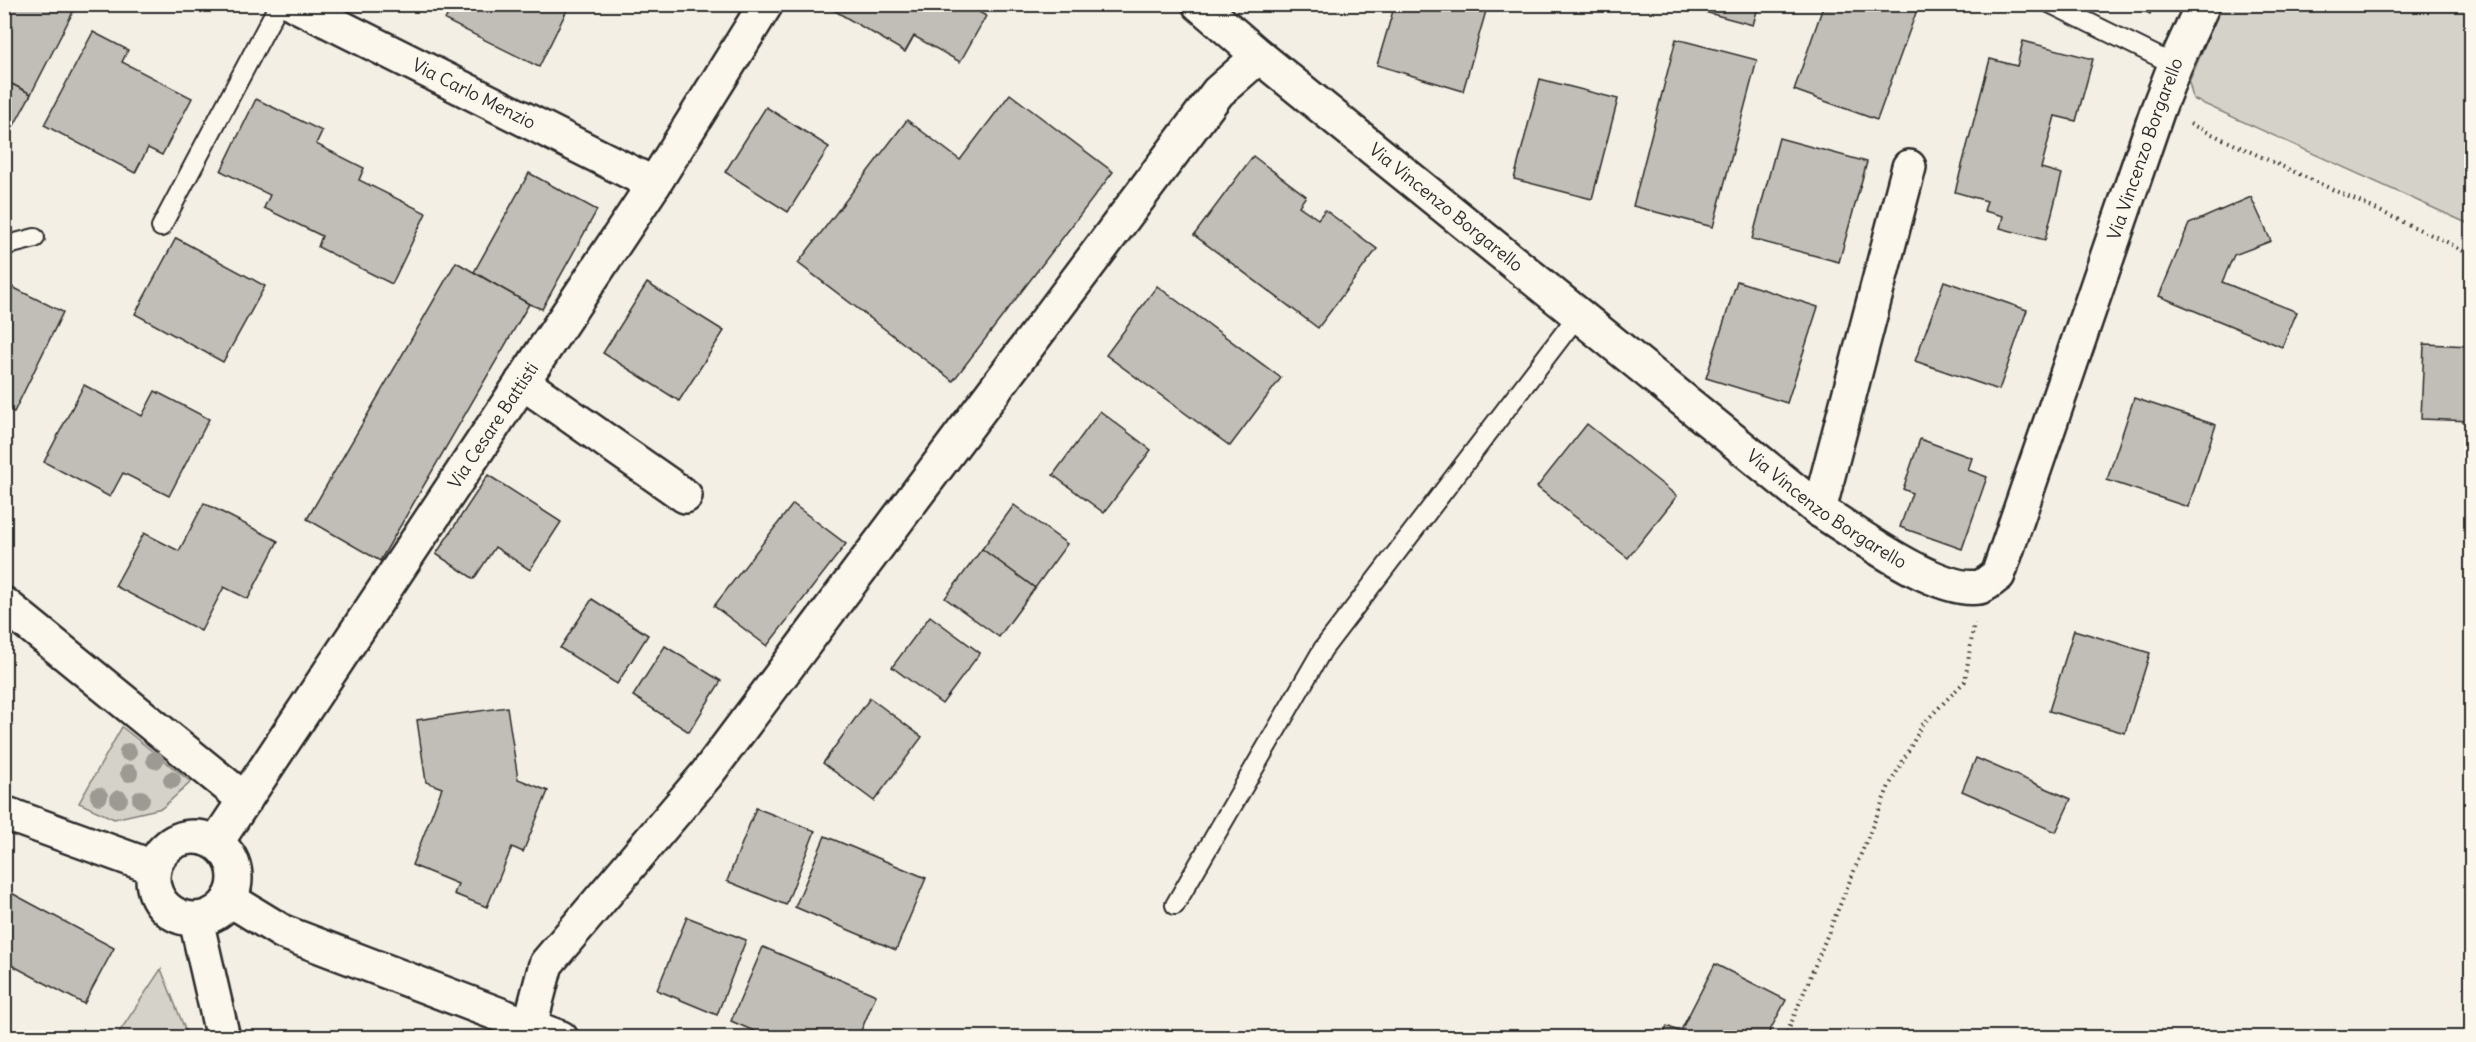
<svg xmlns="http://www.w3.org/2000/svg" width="2476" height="1042" viewBox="0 0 2476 1042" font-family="Delius,sans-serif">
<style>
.green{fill:#d5d2c9;stroke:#807e7a;stroke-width:1.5}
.building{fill:#c0beb6;stroke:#2b2b2b;stroke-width:1.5}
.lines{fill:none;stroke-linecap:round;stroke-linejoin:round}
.lane-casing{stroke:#2b2b2b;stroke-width:22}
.street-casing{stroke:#2b2b2b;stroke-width:38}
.path{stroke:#2b2b2b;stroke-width:4;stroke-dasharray:1.5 4.5;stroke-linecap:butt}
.lane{stroke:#fbf7ec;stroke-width:18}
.street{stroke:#fbf7ec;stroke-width:33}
.tree{fill:#9d9a94}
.labels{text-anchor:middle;stroke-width:4.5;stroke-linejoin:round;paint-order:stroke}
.street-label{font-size:18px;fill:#2b2b2b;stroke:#fbf7ec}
</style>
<rect width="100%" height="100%" fill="#f3efe4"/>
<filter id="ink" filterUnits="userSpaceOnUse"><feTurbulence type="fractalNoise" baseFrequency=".0167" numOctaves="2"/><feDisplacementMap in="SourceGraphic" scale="12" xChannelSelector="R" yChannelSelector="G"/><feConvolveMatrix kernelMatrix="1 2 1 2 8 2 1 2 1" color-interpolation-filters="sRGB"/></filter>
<g filter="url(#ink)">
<g class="green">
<polygon points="2222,5 2471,5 2471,225 2193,99 2189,82"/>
<polygon points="122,727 191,782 162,808 114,819 79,803"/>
<polygon points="161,969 188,1037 116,1037"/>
</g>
<g class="building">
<polygon points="4,4 77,4 31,94 4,80"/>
<polygon points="453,4 570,4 539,67 445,20"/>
<polygon points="823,4 966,4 986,16 960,62 914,36 905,52"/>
<polygon points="1395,4 1488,4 1463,91 1377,65"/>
<polygon points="1698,4 1759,4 1753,25 1697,10"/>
<polygon points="1824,4 1903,4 1917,10 1877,120 1794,90"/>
<polygon points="2131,4 2154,4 2150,14"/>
<polygon points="93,32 128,50 122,62 192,98 162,155 148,148 135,173 44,125"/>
<polygon points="1676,39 1757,60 1713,227 1633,206"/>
<polygon points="2023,41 2093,59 2076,121 2055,116 2041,168 2062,174 2045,240 2000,228 2003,216 1984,211 1987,201 1955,192 1990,59 2017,66"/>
<polygon points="1540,79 1618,99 1592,199 1514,179"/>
<polygon points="4,80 31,94 4,144"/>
<polygon points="1010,94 1113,172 953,381 798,263 907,120 960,160"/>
<polygon points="256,99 322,131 316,144 364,168 359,180 426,213 392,284 318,247 322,236 264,208 270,195 221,171"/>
<polygon points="766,107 829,147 788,212 725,172"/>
<polygon points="1779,138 1867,162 1839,262 1752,239"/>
<polygon points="1253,156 1306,196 1299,206 1318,219 1325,210 1377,249 1318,328 1194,235"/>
<polygon points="529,173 597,210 542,309 529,304 474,272"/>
<polygon points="2251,197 2271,241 2234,255 2222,282 2297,312 2282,347 2159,296 2189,224"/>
<polygon points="176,238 265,286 223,362 135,314"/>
<polygon points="456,262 529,304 380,561 307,519"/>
<polygon points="1737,281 1818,307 1787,403 1706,378"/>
<polygon points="1944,281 2027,310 1999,390 1915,361"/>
<polygon points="4,283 63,312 14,412 4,408"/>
<polygon points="647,283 724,331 679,401 603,353"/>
<polygon points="1157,286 1281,378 1230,446 1106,355"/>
<polygon points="2424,344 2472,346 2472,421 2421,419"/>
<polygon points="84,385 142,416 155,391 209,419 169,496 123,473 110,497 44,462"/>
<polygon points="2134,398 2216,425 2188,507 2107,480"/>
<polygon points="1100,411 1151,450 1104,513 1053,475"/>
<polygon points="1587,424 1677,496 1628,558 1537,487"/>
<polygon points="1920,439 1972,458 1968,470 1987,477 1962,549 1900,527 1912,493 1903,489"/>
<polygon points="488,475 561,522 530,570 495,547 474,579 436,554"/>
<polygon points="204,503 278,541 248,599 224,587 201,631 115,586 144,533 179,551"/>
<polygon points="793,504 846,544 767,646 714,606"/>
<polygon points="1014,505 1067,544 1035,588 982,549"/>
<polygon points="982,549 1035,588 999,637 945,598"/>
<polygon points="592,599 648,635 617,684 560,648"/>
<polygon points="930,616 980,653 942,704 892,667"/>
<polygon points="2074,630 2150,653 2125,733 2049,711"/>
<polygon points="665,646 721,681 689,732 633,696"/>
<polygon points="870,698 922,737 874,801 823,763"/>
<polygon points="507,707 518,779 548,791 523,852 512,847 487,907 454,894 458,884 412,865 442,788 426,782 417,720"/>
<polygon points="1976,758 2071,799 2056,832 1962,791"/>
<polygon points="756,808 815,831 786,905 727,881"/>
<polygon points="825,836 926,878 896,950 795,907"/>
<polygon points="4,889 114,948 84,1004 4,961"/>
<polygon points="687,917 746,940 717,1015 657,990"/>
<polygon points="763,947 876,995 858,1038 770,1038 731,1021"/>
<polygon points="1715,964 1786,1000 1766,1038 1662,1038 1667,1026 1680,1032"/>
</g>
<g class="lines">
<g class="lane-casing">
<g id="lane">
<polyline points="2051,4 2175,65"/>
<polyline points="161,227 279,4"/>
<polyline points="4,246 35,238"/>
<polyline points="1175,905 1323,649 1578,315"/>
</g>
</g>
<g class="street-casing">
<g id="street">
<path id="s1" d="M294 4 654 184"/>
<path id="s2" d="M1199 4 1259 56 1819 510C1855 532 1937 594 1979 587 1985 586 1992 579 1998 575L2158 109 2175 65 2203 4"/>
<polyline points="522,382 685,496"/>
<polyline points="1819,510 1909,167"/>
<polyline points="4,604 245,800"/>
<polyline points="4,813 153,867"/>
<circle cx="194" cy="878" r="41"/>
<path id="s3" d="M216 843 654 184 766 4"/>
<polyline points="229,899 283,932 561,1038"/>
<polyline points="196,920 223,1038"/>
<polyline points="530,1025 546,964 706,775 1218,92 1259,56"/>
</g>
</g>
<g class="path">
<polyline points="2190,124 2449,243 2472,256"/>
<polyline points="1785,1038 1889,786 1923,724 1965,681 1974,623"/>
</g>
<use href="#lane" class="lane"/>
<use href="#street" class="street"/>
</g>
<g class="tree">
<circle cx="128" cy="752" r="9"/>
<circle cx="155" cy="760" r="9"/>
<circle cx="129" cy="773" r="9"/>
<circle cx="172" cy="780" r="9"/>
<circle cx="99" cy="796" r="9"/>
<circle cx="119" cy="799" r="9"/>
<circle cx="141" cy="799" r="9"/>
</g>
</g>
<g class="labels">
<g class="street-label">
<text dy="6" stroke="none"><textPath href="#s1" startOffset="201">Via Carlo Menzio</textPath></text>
<text dy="6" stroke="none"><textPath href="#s2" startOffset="1454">Via Vincenzo Borgarello</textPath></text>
<text dy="6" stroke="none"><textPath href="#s2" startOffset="320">Via Vincenzo Borgarello</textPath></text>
<text dy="6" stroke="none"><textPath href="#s3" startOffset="501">Via Cesare Battisti</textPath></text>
<text dy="6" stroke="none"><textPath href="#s2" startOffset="806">Via Vincenzo Borgarello</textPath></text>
</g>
</g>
<rect width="2476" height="1042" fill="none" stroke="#fbf7ec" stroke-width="24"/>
<rect x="12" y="12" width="2452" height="1018" fill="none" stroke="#2b2b2b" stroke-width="2" filter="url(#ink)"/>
</svg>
